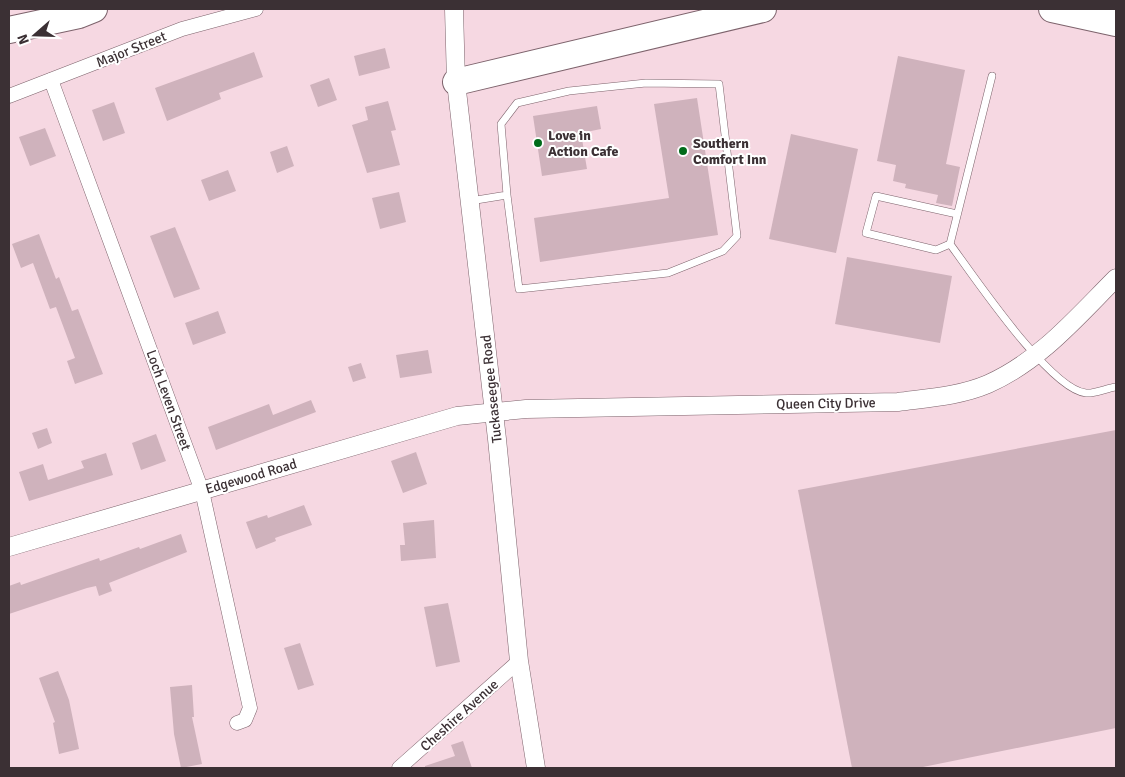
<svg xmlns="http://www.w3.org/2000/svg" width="1125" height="777" viewBox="0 0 1125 777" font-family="Signika,sans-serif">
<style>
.building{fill:#cfb2bc}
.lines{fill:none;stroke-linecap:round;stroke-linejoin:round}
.service-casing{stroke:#7d636c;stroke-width:8}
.minor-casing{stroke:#7d636c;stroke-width:15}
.tertiary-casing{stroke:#7d636c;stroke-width:19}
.motorway-casing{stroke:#7d636c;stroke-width:28}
.service{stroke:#fff;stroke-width:7}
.minor{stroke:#fff;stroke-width:14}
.tertiary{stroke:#fff;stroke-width:18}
.motorway{stroke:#fff;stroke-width:26}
.poi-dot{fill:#006b1a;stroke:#fff;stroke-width:2}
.labels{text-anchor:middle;stroke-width:4;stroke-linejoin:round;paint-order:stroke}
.street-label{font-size:14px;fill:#3b3034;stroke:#fff}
.poi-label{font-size:14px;font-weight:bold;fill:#3b3034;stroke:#fff;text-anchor:start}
</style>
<rect width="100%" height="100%" fill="#f6d8e2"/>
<g class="building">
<polygon points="385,48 390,68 359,76 354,56"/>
<polygon points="254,52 263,77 219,93 221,99 167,121 155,88"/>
<polygon points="898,56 965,70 946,164 960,167 952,206 936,203 938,195 905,188 906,184 893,181 896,165 877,161"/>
<polygon points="329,78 337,100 318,107 310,85"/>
<polygon points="697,98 718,235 540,262 534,218 669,198 654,104"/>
<polygon points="388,101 396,130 391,131 400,165 367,173 352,125 368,120 365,107"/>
<polygon points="114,102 125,133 103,141 92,110"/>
<polygon points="597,106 601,129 581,133 587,169 542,176 533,116"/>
<polygon points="45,128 56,156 30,166 19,137"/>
<polygon points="791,134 858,149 836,253 769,239"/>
<polygon points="287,146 294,166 277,173 270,152"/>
<polygon points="228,170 236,191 209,201 201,180"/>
<polygon points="399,192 406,222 380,229 372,198"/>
<polygon points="175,227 200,289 174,298 150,236"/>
<polygon points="39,234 56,279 59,277 72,311 78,309 103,374 75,384 67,361 75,358 56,307 50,309 33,263 21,268 12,244"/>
<polygon points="847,257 952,276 940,343 835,324"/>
<polygon points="218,311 226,333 193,345 185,323"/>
<polygon points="428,350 432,373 400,378 396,355"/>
<polygon points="361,363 366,378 353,382 348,367"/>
<polygon points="311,400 316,412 216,450 208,427 269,404 273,415"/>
<polygon points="47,428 52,443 38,449 32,433"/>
<polygon points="1116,430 1116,728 918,768 852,768 798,490"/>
<polygon points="156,434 166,461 141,470 132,443"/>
<polygon points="416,452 427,484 403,493 391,461"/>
<polygon points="106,453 113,475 29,501 19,472 43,464 48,480 84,468 81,461"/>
<polygon points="304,505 312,525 275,538 276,541 256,549 246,522 267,515 268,518"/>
<polygon points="434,520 436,558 401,561 400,545 405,545 403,523"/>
<polygon points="181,534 187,552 109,583 112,591 99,596 96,586 87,588 9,614 9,586 20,582 21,585 99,558 100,561 139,547 140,549"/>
<polygon points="448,603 460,662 436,667 424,607"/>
<polygon points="300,643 314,685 298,690 284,648"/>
<polygon points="58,671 69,700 79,749 59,754 53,723 55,722 39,678"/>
<polygon points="192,685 194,717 192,717 202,764 181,768 174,734 170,687"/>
<polygon points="463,741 472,768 425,768 425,766 455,756 451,745"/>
</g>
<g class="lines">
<g class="service-casing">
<g id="service">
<path d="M992 76 950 244C973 275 1050 390 1086 393 1095 394 1107 388 1116 387"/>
<polyline points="470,201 507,195 519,289 668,273 723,251 737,236 719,84 646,83 569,91 517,103 501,124 507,195"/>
<polyline points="950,244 936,250 866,233 876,196 957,214"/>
</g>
</g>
<g class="minor-casing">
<g id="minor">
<polyline points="51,80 202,491 250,708 245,720 237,723"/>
<polyline points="9,96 182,29 256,9"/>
<polyline points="399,768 519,661"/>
</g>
</g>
<g class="tertiary-casing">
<g id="tertiary">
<polyline points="454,9 456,82 497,439 519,661 536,768"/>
<path d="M9 547 457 416 526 409 898 402C928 398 960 396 988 384 1040 361 1077 317 1116 278"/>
</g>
</g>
<g class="motorway-casing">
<g id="motorway">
<polyline points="1052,9 1116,23"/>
<polyline points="9,30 79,15 94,9"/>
<polyline points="456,82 763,9"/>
</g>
</g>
<use href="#service" class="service"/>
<use href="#minor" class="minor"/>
<use href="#tertiary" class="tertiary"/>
<use href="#motorway" class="motorway"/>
</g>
<g class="poi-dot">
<circle cx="538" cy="143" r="5"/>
<circle cx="683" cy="151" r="5"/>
</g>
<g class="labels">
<g class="street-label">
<text transform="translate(131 49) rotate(-22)" y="5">Major Street</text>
<text transform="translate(491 389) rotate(-96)" y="5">Tuckaseegee Road</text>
<text transform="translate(169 400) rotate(70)" y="5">Loch Leven Street</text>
<text transform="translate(826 403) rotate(-1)" y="5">Queen City Drive</text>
<text transform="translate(251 476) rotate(-16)" y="5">Edgewood Road</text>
<text transform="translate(459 715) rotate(-42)" y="5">Cheshire Avenue</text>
</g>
<g class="poi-label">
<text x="548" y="140">Love in<tspan x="548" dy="16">Action Cafe</tspan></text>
<text x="693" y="148">Southern<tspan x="693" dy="16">Comfort Inn</tspan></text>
</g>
</g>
<rect width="1125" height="777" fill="none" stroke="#3b3034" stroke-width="20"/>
<g transform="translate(35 35) rotate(250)" stroke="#ffffff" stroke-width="4" paint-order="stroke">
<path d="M0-4L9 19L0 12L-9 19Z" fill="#3b3034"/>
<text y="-8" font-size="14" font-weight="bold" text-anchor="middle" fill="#3b3034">N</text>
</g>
</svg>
